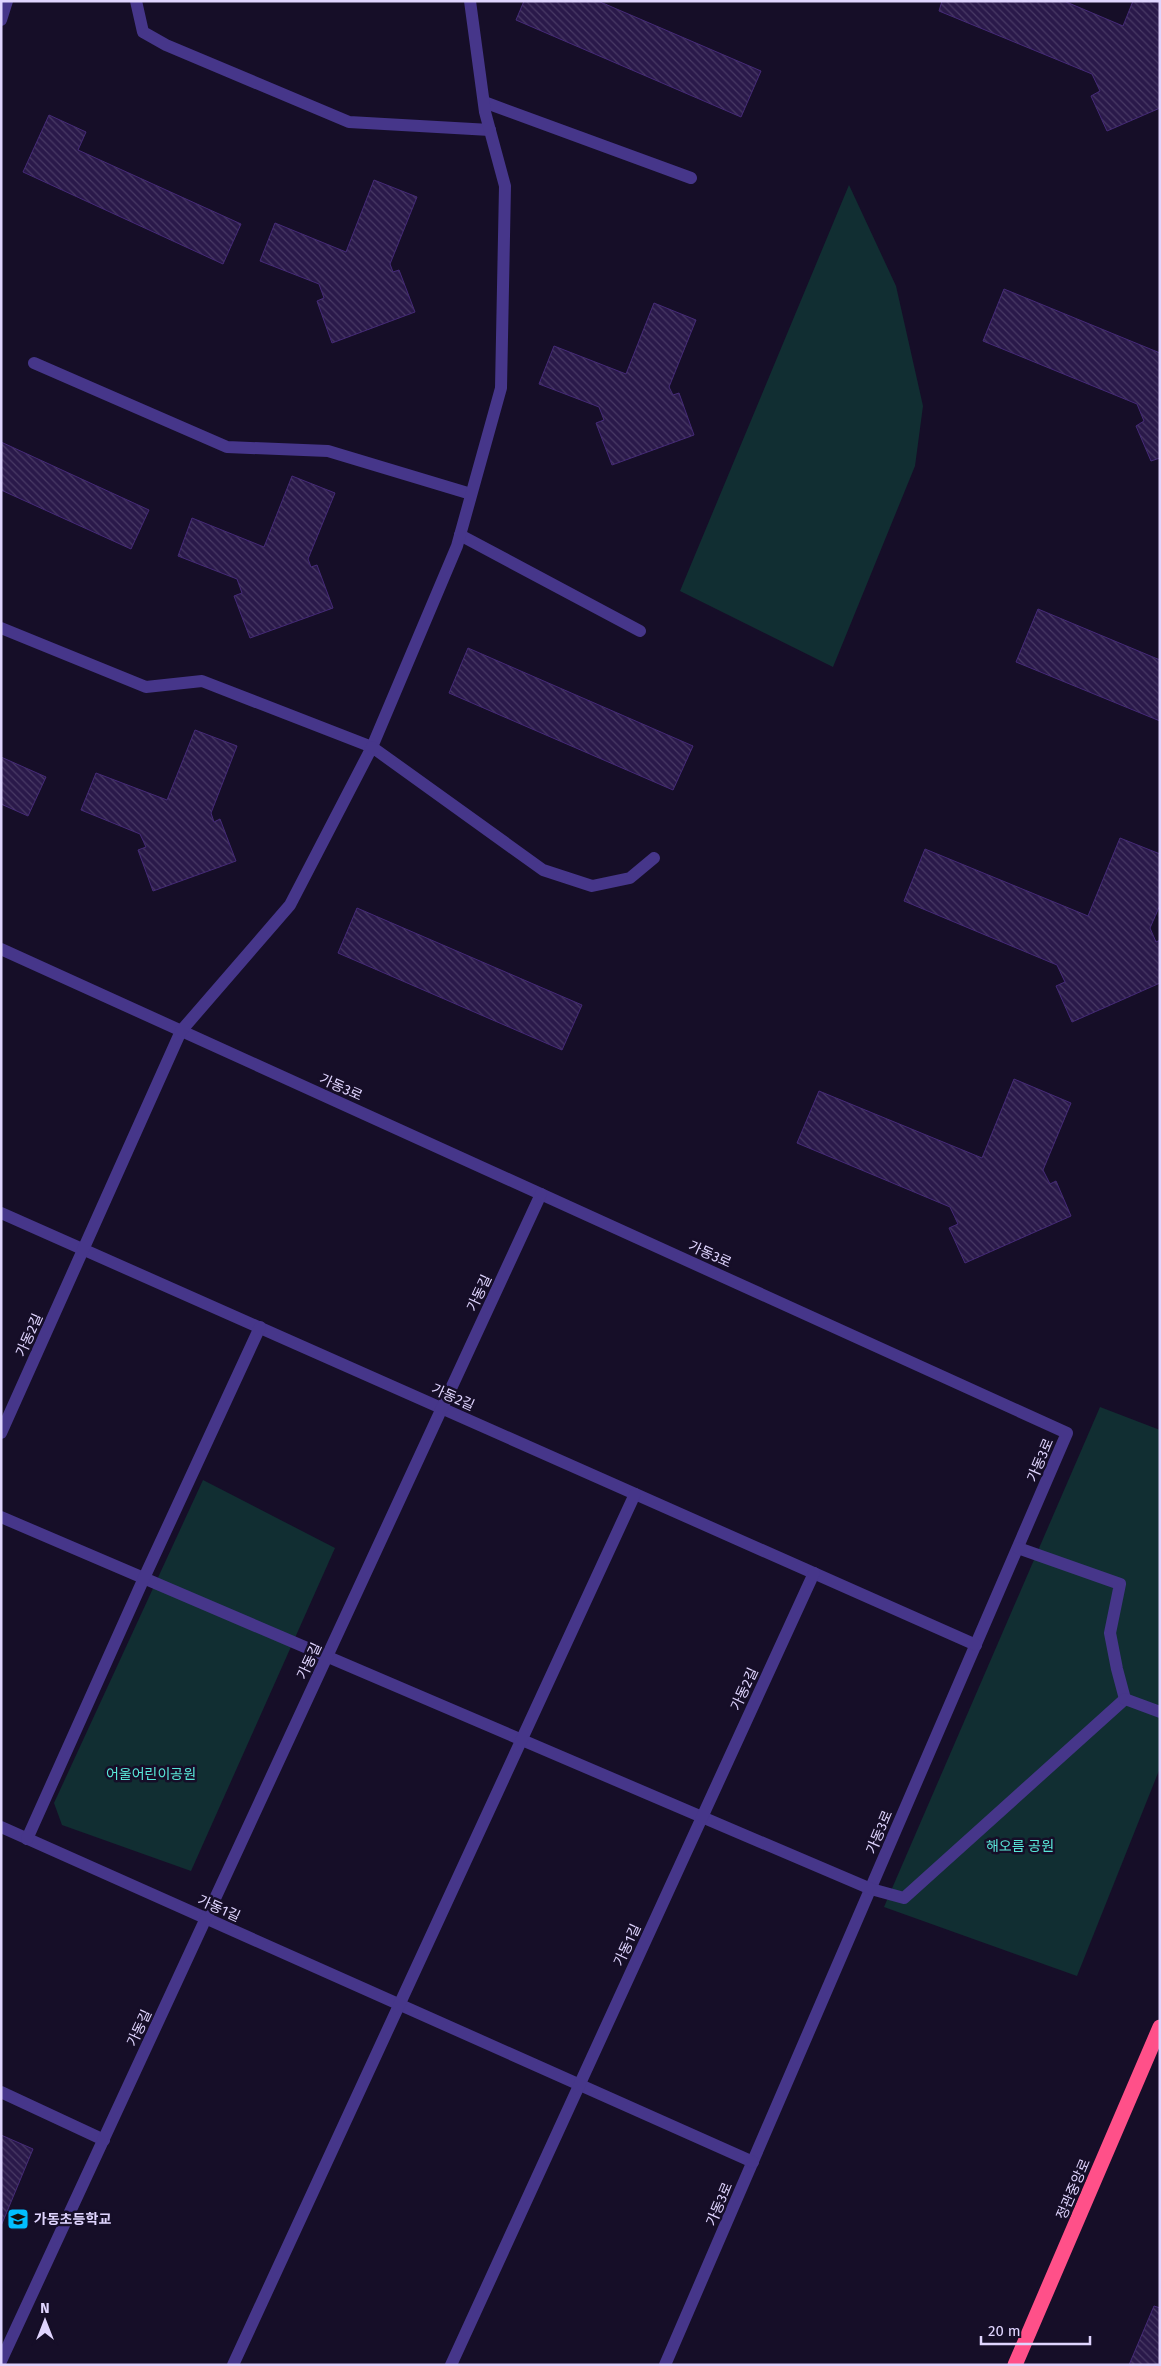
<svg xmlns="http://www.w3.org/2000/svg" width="1161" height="2366" viewBox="0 0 1161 2366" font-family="'Fira Sans','Noto Sans KR',sans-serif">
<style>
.green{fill:#112e32}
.building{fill:url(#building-back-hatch);stroke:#452a77}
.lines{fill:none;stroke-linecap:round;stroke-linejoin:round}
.minor{stroke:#46368a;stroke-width:12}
.highway{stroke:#ff5089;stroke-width:15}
.labels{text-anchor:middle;stroke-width:5;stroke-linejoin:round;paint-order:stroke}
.street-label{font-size:14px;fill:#e0d5ff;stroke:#160e28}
.park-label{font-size:14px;fill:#59e7d9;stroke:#160e28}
.poi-label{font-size:14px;font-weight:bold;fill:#e0d5ff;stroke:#160e28;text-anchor:start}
</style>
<defs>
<pattern id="building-back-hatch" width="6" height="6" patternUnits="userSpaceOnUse" patternTransform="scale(1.25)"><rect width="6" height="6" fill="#2a194a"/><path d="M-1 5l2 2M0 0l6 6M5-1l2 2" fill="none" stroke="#493a65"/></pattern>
</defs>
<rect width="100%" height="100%" fill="#160e28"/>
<g class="green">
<polygon points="849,185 896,286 923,406 915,466 833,667 680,591"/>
<polygon points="1100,1407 1160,1430 1160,1768 1077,1976 884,1907"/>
<polygon points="203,1480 335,1548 191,1871 62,1825 54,1803"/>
</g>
<g class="building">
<polygon points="524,1 598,1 761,71 741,117 516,20"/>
<polygon points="942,1 1064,1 1123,26 1133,1 1160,1 1160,108 1107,131 1091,96 1100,91 1092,74 939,11"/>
<polygon points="49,115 86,132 78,150 241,224 223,264 23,172"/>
<polygon points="374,180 417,197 390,264 393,272 399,270 415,312 332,343 317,301 324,298 319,284 260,261 275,223 346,252"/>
<polygon points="1004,289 1160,353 1160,458 1151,461 1136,426 1144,421 1137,404 983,341"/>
<polygon points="654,303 696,320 669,387 673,395 679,393 694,435 612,465 596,423 604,420 599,407 539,384 554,346 626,374"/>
<polygon points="1,442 149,510 131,549 1,490"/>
<polygon points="292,476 335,493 308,559 311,567 317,565 333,608 250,638 234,596 242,593 237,579 178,556 192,518 264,547"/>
<polygon points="1038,609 1160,660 1160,721 1016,662"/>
<polygon points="468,648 693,746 673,790 449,693"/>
<polygon points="195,730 237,746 211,813 214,822 220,819 236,861 153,891 138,850 146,847 140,834 81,810 96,773 167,800"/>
<polygon points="1,757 46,777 28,816 1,804"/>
<polygon points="1120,838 1160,854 1160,905 1150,928 1156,942 1160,940 1160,983 1072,1022 1056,986 1065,982 1057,965 904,901 925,849 1088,916"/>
<polygon points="357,908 582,1005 562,1050 338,953"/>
<polygon points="1014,1079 1071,1103 1043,1170 1050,1184 1056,1181 1071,1216 965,1263 949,1228 958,1224 950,1207 797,1143 819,1091 982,1158"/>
<polygon points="1,2135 33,2149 1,2226"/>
<polygon points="1154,2306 1160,2308 1160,2365 1129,2365"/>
</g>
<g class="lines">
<g class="minor">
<polyline points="136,1 143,32 166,45 349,122 490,130"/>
<polyline points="1,20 7,1"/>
<polyline points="484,102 691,178"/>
<polyline points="34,363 227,447 328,451 471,494"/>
<polyline points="460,535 640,631"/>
<polyline points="1,628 146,687 202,681 372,747 457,546 501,388 505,186 485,112 470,1"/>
<polyline points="1,949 1067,1433 665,2365"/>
<polyline points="1,1213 976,1645"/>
<polyline points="1,1433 181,1031 290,905 372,747 543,870 592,886 630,878 654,858"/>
<polyline points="1,1517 702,1817 871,1889 904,1898 1125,1699"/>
<polyline points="1018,1548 1120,1584 1110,1633 1117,1669 1125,1699"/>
<polyline points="1125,1699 1160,1712"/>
<polyline points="1,1827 753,2162"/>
<polyline points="27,1839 144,1578 260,1327"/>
<polyline points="1,2092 104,2140"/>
<polyline points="1,2361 541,1194"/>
<polyline points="233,2365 635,1494"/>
<polyline points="451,2365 814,1573"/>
</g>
<polyline class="highway" points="1015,2365 1160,2027"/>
</g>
<defs>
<g id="school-square" transform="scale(1.125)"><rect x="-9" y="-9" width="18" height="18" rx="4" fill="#01beff" stroke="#160e28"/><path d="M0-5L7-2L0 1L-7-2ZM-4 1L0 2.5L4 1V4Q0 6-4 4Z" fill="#111"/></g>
</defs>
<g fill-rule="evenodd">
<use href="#school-square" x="18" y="2219"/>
</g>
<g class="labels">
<g class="street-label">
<text transform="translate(341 1087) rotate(24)" y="5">가동3로</text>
<text transform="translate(710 1254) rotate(24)" y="5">가동3로</text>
<text transform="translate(479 1293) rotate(-65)" y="5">가동길</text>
<text transform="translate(29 1335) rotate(-66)" y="5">가동2길</text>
<text transform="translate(453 1397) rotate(24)" y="5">가동2길</text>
<text transform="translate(1040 1460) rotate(-67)" y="5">가동3로</text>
<text transform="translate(309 1661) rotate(-65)" y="5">가동길</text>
<text transform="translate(744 1689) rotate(-65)" y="5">가동2길</text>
<text transform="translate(879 1832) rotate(-67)" y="5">가동3로</text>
<text transform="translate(219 1908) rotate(24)" y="5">가동1길</text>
<text transform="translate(627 1945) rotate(-65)" y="5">가동1길</text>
<text transform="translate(139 2028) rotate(-65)" y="5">가동길</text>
<text transform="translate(1073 2189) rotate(-67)" y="5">정관중앙로</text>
<text transform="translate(719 2204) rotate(-67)" y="5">가동3로</text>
</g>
<g class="park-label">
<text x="151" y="1779">어울어린이공원</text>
<text x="1020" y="1851">해오름 공원</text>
</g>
<g class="poi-label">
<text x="34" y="2224">가동초등학교</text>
</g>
</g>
<rect width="1161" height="2366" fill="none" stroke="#e0d5ff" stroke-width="5"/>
<g transform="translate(45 2321)" stroke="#160e28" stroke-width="4" paint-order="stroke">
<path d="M0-4L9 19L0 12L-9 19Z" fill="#e0d5ff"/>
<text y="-8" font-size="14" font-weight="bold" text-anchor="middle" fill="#e0d5ff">N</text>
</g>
<path d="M981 2336v8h109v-8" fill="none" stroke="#e0d5ff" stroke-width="2.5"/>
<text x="988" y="2336" font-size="15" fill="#e0d5ff" stroke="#160e28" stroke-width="4" paint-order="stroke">20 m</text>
</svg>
